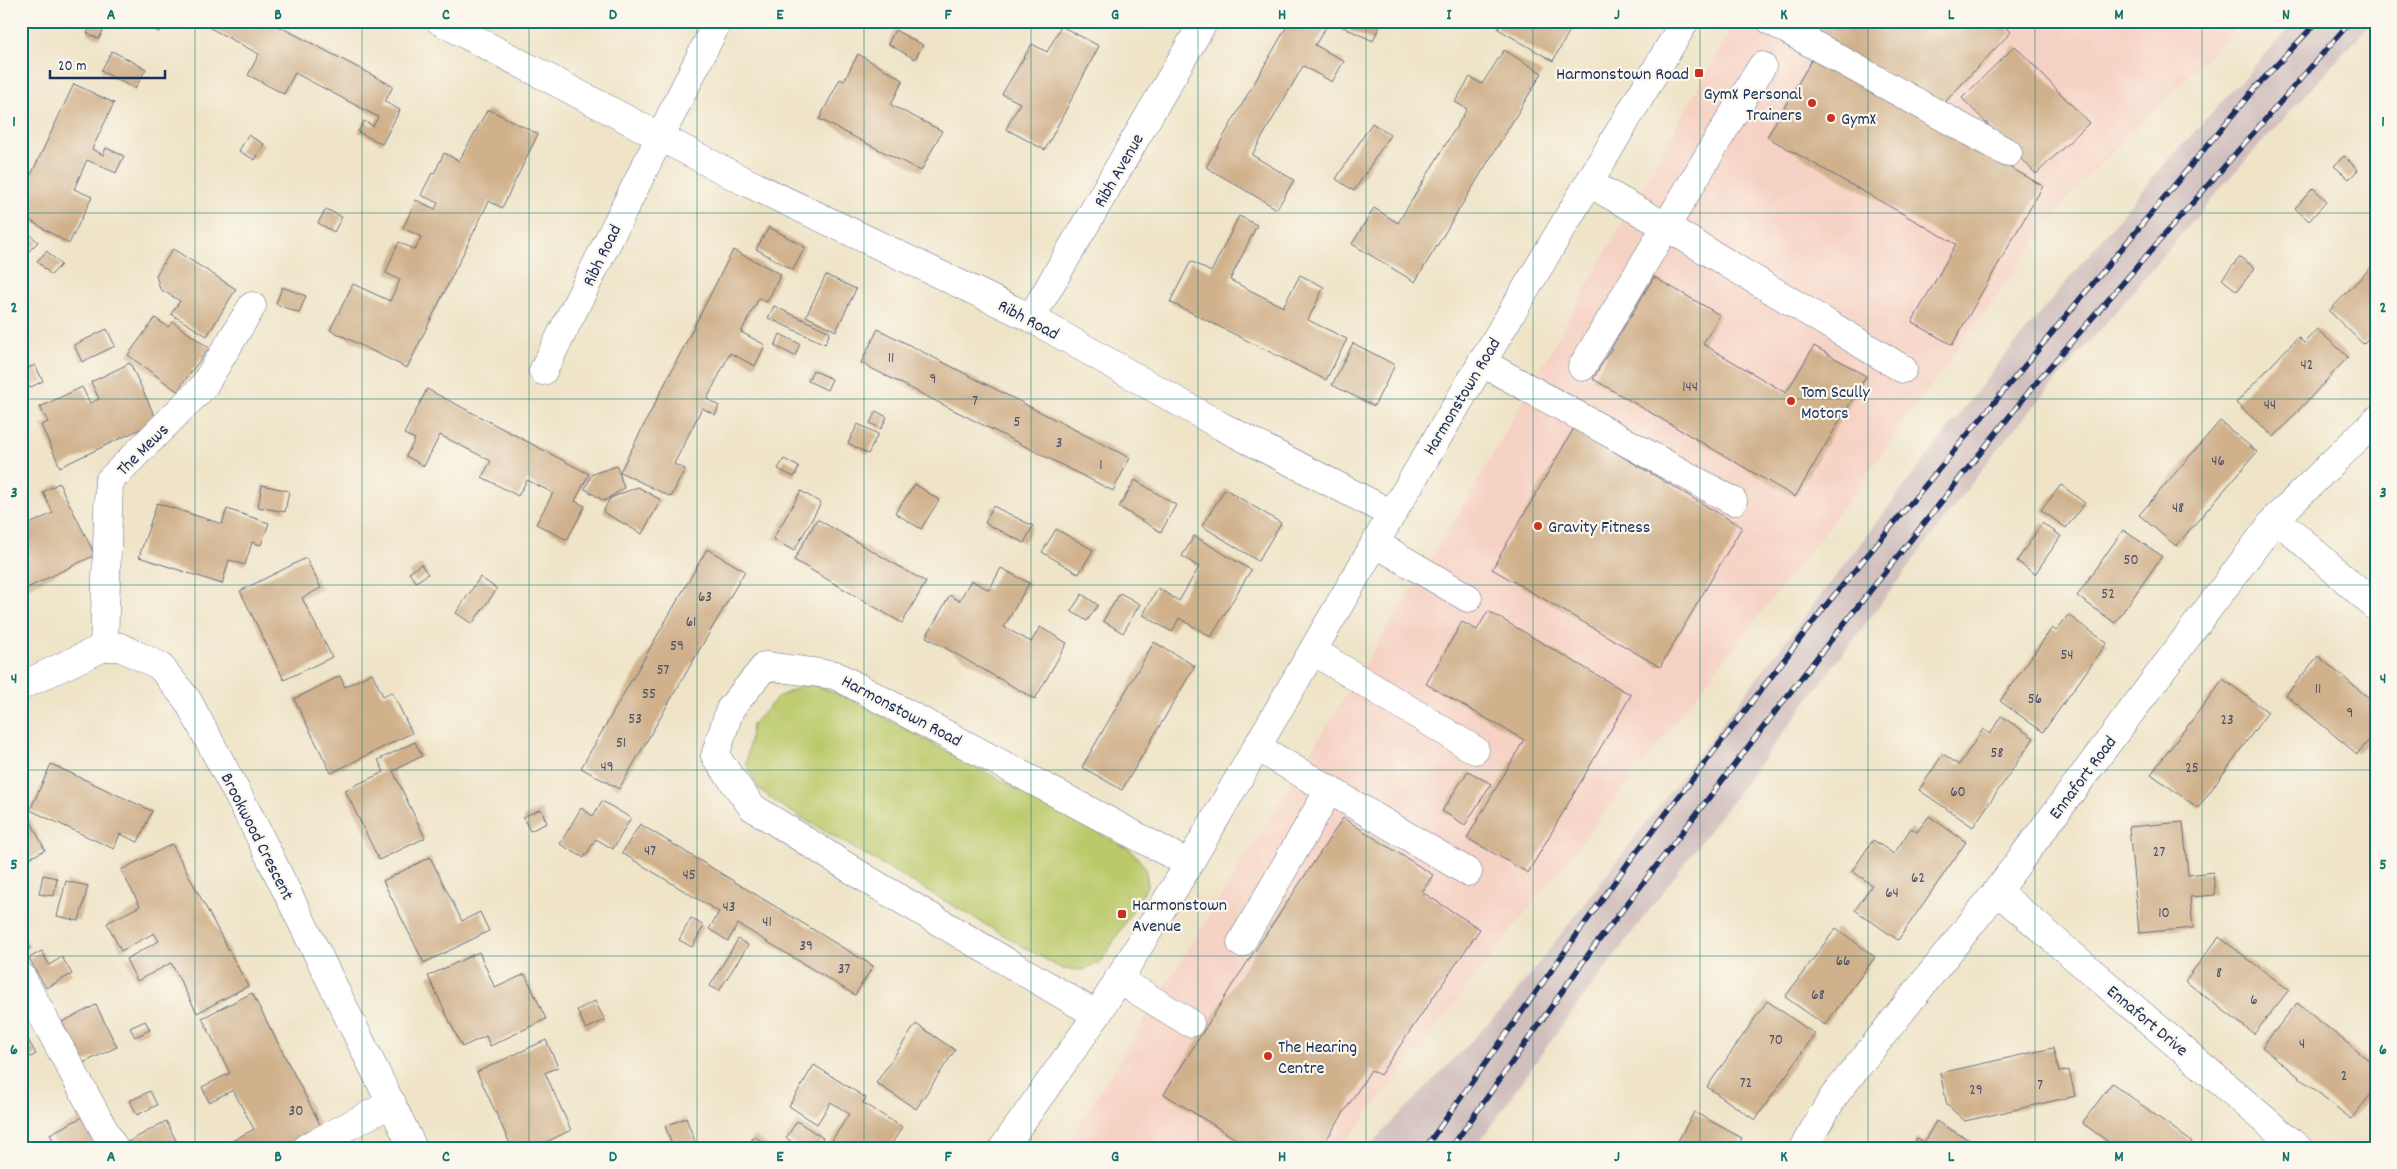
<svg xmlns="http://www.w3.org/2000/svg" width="2397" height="1169" viewBox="0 0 2397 1169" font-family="Dekko,sans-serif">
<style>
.built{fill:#f6d2c4}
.industrial{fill:#d1bfbe}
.green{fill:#bbc96b;stroke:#6b7c64}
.building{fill:#d0b18c}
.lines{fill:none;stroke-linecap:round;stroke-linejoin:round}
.minor-casing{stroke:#656e83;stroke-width:29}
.minor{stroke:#fff;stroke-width:28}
.rail-casing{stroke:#1b2f5e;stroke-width:5.5}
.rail{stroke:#fbf7ec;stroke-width:4;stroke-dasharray:11;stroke-linecap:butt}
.grid{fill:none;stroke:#0f766e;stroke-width:1;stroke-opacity:0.55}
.poi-dot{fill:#c8321e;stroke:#fbf7ec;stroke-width:2}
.labels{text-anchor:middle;stroke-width:4.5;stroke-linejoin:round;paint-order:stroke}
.number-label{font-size:15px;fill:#48506a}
.poi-label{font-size:18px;fill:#1b2f5e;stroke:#fbf7ec;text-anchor:start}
.street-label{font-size:18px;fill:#1b2f5e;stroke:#fbf7ec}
.neatline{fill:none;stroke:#0f766e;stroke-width:2}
.grid-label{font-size:16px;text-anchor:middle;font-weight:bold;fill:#0f766e}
</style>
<rect width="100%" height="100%" fill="#fbf7ec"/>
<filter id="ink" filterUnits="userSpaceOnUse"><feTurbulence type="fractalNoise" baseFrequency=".02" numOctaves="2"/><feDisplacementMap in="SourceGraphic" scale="10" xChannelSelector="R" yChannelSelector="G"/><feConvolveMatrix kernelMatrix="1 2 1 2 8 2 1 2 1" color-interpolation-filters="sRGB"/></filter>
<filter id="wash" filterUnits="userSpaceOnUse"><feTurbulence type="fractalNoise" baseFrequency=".0096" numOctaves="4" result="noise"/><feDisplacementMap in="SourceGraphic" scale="20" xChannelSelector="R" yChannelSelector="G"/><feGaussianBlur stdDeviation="1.12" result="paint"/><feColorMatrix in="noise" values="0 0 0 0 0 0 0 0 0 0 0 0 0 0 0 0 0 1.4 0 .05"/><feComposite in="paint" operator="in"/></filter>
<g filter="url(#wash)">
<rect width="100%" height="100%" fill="#efe4c8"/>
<polygon class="built" points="1735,21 2243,21 2069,196 1823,534 1341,1148 1065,1148 1473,490"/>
<polygon class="industrial" points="2296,21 2373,21 2234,173 1996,451 1554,1036 1475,1148 1367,1148 1508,1003 1998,364 2159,170"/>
<polygon class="green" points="808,683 846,697 1131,850 1145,867 1148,885 1101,962 1082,970 1062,969 778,804 759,789 746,763 752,725 778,697"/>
<g id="blocks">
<g class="building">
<polygon points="138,21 164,21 159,32"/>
<polygon points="197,21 269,21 393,86 385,102 400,110 382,144 358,132 364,121 373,126 378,117 295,73 284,94 248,75 259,54"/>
<polygon points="1107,21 1120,21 1117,26"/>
<polygon points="1290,21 1316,21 1326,27 1315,45 1344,61 1332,82 1303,66 1252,155 1294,180 1277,209 1206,167"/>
<polygon points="1330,21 1366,21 1379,27 1373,41"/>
<polygon points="1503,21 1575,21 1553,61 1498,29"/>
<polygon points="1802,21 2000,21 2011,32 1944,103 1799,27"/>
<polygon points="93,22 104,28 99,39 87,33"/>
<polygon points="1061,26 1099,46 1045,150 1006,129 1020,103 1002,94 1032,44 1047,52"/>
<polygon points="895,30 923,45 915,59 888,44"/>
<polygon points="2015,46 2089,123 2036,174 1962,98"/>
<polygon points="1504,50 1542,73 1415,282 1352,244 1374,208 1398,223 1467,109 1455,102 1470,77 1482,84"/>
<polygon points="112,51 146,69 135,89 101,71"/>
<polygon points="858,54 903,80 891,105 942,131 921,171 819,119 840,79 844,81"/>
<polygon points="1814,56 2043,186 1952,345 1912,322 1956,244 1767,137"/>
<polygon points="74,84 114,103 92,149 103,155 106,148 124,156 116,173 87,160 74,189 92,197 69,244 23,216 30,202 21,198 21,196"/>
<polygon points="488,109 538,134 502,208 489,201 407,368 330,330 353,284 390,301 400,280 386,273 392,257 399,242 415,250 421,237 403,228 416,200 435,209 438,203 421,195 432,173 434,174 444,153 459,161"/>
<polygon points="1372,123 1390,135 1354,191 1336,179"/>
<polygon points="248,135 264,144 255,160 239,151"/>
<polygon points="2344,156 2358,170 2349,179 2334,166"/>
<polygon points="2313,188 2327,201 2309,221 2295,208"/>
<polygon points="326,209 342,217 334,232 318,223"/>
<polygon points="1239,216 1257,225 1230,280 1283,307 1300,275 1324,287 1308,320 1347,339 1326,380 1170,302 1191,261 1211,272"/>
<polygon points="21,226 38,242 21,259"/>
<polygon points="769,227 805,247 793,270 756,249"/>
<polygon points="173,249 236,289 207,336 171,314 180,301 160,289 156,275"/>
<polygon points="733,250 781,274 767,302 759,298 741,332 765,345 755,366 730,353 707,399 719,406 715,415 702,408 674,464 685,469 671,497 620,472"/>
<polygon points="47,251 61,265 51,275 37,261"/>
<polygon points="2240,257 2255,268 2237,291 2222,279"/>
<polygon points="2376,262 2376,330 2363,344 2329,311"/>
<polygon points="826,275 856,289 836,331 806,316"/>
<polygon points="1654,277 1720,315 1703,344 1786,393 1814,346 1866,376 1795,497 1593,379"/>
<polygon points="282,287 306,296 299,313 276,304"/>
<polygon points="774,306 830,332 825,344 768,318"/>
<polygon points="155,318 168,327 173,322 209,348 177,391 128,355"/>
<polygon points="107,329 115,346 82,362 74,345"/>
<polygon points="878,329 1130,458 1113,491 861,363"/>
<polygon points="2317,329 2348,357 2274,437 2236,403 2298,337 2304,343"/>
<polygon points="780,334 800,344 795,356 775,346"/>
<polygon points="1353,343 1395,365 1374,406 1332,385"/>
<polygon points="130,363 157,421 60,467 41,425 48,422 40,407 82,387 90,403 99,399 91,382"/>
<polygon points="35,365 43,381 29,388 22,371"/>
<polygon points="813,370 832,379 827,390 808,381"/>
<polygon points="427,389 589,474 575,501 585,506 567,540 536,524 553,493 527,480 518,496 482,477 491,461 440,435 424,466 406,456 415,439 404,434"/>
<polygon points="876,411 887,417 881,429 870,423"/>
<polygon points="2220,421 2257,452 2176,546 2139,515"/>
<polygon points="858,424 878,434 868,454 848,443"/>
<polygon points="1574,428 1742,527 1660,667 1492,569"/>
<polygon points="784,459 799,467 794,477 778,469"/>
<polygon points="617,466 624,488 604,501 585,489 592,474"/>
<polygon points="1135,480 1176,505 1161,532 1119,507"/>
<polygon points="59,483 95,555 21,591 21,528 53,513 43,492"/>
<polygon points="915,484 939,500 921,529 895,513"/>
<polygon points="262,485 289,491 285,512 258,507"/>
<polygon points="2061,485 2085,503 2066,528 2041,510"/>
<polygon points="638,487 661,500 642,534 603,512 610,498"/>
<polygon points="1225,489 1281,523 1258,561 1202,526"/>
<polygon points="801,491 821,503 794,551 773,539"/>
<polygon points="157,503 222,524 227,509 269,523 261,545 252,542 245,565 229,560 222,584 139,557"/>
<polygon points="993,506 1033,526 1024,543 985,523"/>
<polygon points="817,519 926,582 902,623 794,560"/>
<polygon points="2042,523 2061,536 2035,574 2017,561"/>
<polygon points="1056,529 1093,550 1079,574 1042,552"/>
<polygon points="2123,530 2162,556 2115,623 2077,596"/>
<polygon points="1194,536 1251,570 1211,637 1179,618 1172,632 1143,615 1158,588 1179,601 1199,567 1182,556"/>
<polygon points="707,549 745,571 619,789 581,768"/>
<polygon points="306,558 321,588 302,598 332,657 284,680 240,591"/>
<polygon points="421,564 428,574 416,582 409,573"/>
<polygon points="1001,568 1029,583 1004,627 1031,642 1040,627 1067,643 1035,699 926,637 950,595 959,601 971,580 989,590"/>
<polygon points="480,577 497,589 472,624 456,613"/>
<polygon points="1120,593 1140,604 1123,633 1103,621"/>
<polygon points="1082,594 1098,605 1087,621 1071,611"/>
<polygon points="1488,611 1631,695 1528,873 1467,838 1524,740 1426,684 1462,622 1477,630"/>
<polygon points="2068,615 2107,643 2043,732 2000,701 2052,628 2056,631"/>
<polygon points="1154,642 1195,666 1122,790 1082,767"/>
<polygon points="2318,656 2376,704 2376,732 2357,754 2286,695"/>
<polygon points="372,673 383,696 392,692 412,733 331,773 294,699 340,676 345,687"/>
<polygon points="2223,679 2268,712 2198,808 2151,774"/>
<polygon points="2001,716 2034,738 1973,827 1919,790 1943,754 1959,765 1983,729 1990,734"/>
<polygon points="415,742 422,756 393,771 425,838 379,860 345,790 384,772 378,760"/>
<polygon points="2376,763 2376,773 2371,769"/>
<polygon points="51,764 152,811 138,842 120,834 114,849 30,810"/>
<polygon points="1468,771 1491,784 1465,825 1442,811"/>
<polygon points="602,801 631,818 613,849 596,839 584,858 560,844 581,808 593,816"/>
<polygon points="21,802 45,850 24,861 21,855"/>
<polygon points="541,809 547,823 530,831 523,817"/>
<polygon points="1929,816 1966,842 1898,940 1855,910 1872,885 1852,871 1873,840 1894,854 1911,828 1917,832"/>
<polygon points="1343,818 1433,875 1422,892 1480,929 1380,1075 1371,1070 1321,1148 1250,1148 1164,1094 1233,984"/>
<polygon points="2183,822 2188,875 2213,872 2215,895 2190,897 2193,928 2139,933 2129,827"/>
<polygon points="640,824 873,966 855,995 738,924 728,941 709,929 719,912 622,853"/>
<polygon points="172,844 248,986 197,1013 171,963 137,981 126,959 159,941 154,933 121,951 107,923 140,906 121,870"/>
<polygon points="430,857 462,921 480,912 489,931 424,963 383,881"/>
<polygon points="43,875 57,878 54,896 39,894"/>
<polygon points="66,881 88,886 79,921 57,916"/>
<polygon points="691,918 704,926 692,947 679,940"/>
<polygon points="1836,928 1875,957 1825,1025 1785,997"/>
<polygon points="21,929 30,948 21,952"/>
<polygon points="2219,937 2289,990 2254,1034 2185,981"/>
<polygon points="738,939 748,945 719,991 710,986"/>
<polygon points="42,951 49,965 62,957 72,974 46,988 29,958"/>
<polygon points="479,952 495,988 525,974 546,1019 490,1046 486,1036 462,1047 428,976"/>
<polygon points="252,993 323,1130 287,1148 219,1148 254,1129 233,1090 209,1102 202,1087 230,1073 202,1018"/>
<polygon points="21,1001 32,1019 21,1025"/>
<polygon points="595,1001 605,1020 586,1029 577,1010"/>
<polygon points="1767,1001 1815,1034 1755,1120 1707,1087"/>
<polygon points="2297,1003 2376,1066 2376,1088 2351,1119 2262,1047"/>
<polygon points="96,1005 117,1047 83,1063 62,1022"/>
<polygon points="145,1021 150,1030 135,1037 130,1028"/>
<polygon points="916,1024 955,1050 916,1109 876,1083"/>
<polygon points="25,1034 36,1054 23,1061 29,1072 21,1076 21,1036"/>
<polygon points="546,1040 558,1067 545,1073 571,1130 534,1148 512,1148 477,1072"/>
<polygon points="2053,1048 2059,1072 2069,1070 2075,1096 1965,1121 1947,1105 1940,1073"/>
<polygon points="814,1065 866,1098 863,1103 902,1127 889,1148 827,1148 849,1114 831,1102 817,1124 789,1106"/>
<polygon points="2112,1083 2192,1142 2187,1148 2117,1148 2082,1123"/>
<polygon points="150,1091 157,1105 137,1115 130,1101"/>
<polygon points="1694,1112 1742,1138 1737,1148 1674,1148"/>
<polygon points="86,1115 104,1148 57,1148 50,1134"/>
<polygon points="686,1118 696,1144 686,1148 673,1148 665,1126"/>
<polygon points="166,1121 180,1148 128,1148 126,1143"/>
<polygon points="797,1121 823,1138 817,1148 801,1148 786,1138"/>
<polygon points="1936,1121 1976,1144 1974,1148 1912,1148 1917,1138 1924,1142"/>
<polygon points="754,1136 771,1148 747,1148"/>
</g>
</g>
</g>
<g filter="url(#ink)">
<use href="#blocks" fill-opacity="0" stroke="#656e83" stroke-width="1"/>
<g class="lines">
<g class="minor-casing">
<g id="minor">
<polyline points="440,21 740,179 1031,318 1221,426 1392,514"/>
<polyline points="1771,21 2008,153"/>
<polyline points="1589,183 1667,227 1903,369"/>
<polyline points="1031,318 1204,21"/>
<polyline points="1481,362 1733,501"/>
<polyline points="1582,367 1762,66"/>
<polyline points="543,371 718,21"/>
<polyline points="2276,518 2376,607"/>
<polyline points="1375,543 1468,598"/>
<polyline points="104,647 109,481 203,387 252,306"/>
<polyline points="1313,651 1475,750"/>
<polyline points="21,686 104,647 120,647 160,666 188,701 254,825 413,1148"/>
<polyline points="1257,747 1468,872"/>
<polyline points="1997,891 2298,1148"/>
<polyline points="1241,943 1329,790"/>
<polyline points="21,976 114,1148"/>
<polyline points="1118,979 1190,1023"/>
<polyline points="1097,1015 865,878 752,807 715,756 730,709 765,666 835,675 1189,864"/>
<polyline points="306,1148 392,1103"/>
<polyline points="1003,1148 1097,1015 1189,864 1392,514 1685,21"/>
<polyline points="1803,1148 1834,1096 1997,891 2276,518 2376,420"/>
</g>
</g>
<use href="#minor" class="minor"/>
<g class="rail-casing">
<g id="rail">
<polyline points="1425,1148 1628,863 1827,604 2255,88 2318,21"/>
<polyline points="1451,1148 1593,948 1819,655 2040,378 2351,21"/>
</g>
</g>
<use href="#rail" class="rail"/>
</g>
</g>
<path class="grid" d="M195 21V1148M362 21V1148M529 21V1148M697 21V1148M864 21V1148M1031 21V1148M1198 21V1148M1366 21V1148M1533 21V1148M1700 21V1148M1868 21V1148M2035 21V1148M2202 21V1148M21 213H2376M21 399H2376M21 585H2376M21 770H2376M21 956H2376"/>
<g class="poi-dot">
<rect x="1694" y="68" width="10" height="10" rx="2.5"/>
<circle cx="1812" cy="103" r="5"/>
<circle cx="1831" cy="118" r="5"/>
<circle cx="1791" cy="401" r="5"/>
<circle cx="1538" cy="526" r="5"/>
<rect x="1117" y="909" width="10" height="10" rx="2.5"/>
<circle cx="1268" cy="1056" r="5"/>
</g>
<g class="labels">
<g class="number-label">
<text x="891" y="362">11</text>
<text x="2307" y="369">42</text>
<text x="933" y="383">9</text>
<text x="1690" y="391">144</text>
<text x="975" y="405">7</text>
<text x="2270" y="409">44</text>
<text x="1017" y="426">5</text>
<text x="1059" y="447">3</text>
<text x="2218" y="465">46</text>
<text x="1101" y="469">1</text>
<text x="2178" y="512">48</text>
<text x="2131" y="564">50</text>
<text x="2108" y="598">52</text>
<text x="705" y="601">63</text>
<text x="691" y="626">61</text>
<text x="677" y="650">59</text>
<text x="2067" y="659">54</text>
<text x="663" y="674">57</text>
<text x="2318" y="693">11</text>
<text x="649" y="698">55</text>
<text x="2035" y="703">56</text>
<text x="2350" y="717">9</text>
<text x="635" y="723">53</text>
<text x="2227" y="724">23</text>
<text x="621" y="747">51</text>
<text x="1997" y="757">58</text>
<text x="607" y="771">49</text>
<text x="2192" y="772">25</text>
<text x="1958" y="796">60</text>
<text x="650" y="855">47</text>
<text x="2159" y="856">27</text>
<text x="689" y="879">45</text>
<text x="1918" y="882">62</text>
<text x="1892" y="897">64</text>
<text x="729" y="911">43</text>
<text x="2164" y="917">10</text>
<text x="767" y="926">41</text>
<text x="806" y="950">39</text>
<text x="1843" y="965">66</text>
<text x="844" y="973">37</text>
<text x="2219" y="977">8</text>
<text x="1818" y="999">68</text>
<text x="2254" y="1004">6</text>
<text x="1776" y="1044">70</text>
<text x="2302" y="1048">4</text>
<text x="2344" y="1080">2</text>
<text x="1746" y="1087">72</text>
<text x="2040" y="1089">7</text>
<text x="1976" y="1094">29</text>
<text x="296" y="1115">30</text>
</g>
<g class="poi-label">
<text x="1689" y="79" text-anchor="end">Harmonstown Road</text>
<text x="1802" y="99" text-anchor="end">GymX Personal<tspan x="1802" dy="21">Trainers</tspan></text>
<text x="1841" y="124">GymX</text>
<text x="1801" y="397">Tom Scully<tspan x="1801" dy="21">Motors</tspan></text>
<text x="1548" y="532">Gravity Fitness</text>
<text x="1132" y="910">Harmonstown<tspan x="1132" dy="21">Avenue</tspan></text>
<text x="1278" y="1052">The Hearing<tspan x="1278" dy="21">Centre</tspan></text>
</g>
<g class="street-label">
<text transform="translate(1118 170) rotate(-60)" y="6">Ribh Avenue</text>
<text transform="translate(601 255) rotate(-64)" y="6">Ribh Road</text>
<text transform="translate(1029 319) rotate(28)" y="6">Ribh Road</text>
<text transform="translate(1461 396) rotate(-59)" y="6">Harmonstown Road</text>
<text transform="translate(142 449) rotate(-45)" y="6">The Mews</text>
<text transform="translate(902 710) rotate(28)" y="6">Harmonstown Road</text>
<text transform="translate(2082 777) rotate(-53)" y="6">Ennafort Road</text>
<text transform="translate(258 836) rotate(63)" y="6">Brookwood Crescent</text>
<text transform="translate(2148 1020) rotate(40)" y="6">Ennafort Drive</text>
</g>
</g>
<rect width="2397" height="1169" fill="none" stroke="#fbf7ec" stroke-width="55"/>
<path d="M50 70v8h115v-8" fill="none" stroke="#1b2f5e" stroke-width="2.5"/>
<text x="58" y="70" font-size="15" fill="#1b2f5e" stroke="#fbf7ec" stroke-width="4" paint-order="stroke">20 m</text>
<rect x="28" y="28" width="2342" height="1114" class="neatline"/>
<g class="grid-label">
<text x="111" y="19">A</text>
<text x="278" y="19">B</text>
<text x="446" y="19">C</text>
<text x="613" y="19">D</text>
<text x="780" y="19">E</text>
<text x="948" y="19">F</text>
<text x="1115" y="19">G</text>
<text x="1282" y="19">H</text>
<text x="1449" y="19">I</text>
<text x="1617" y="19">J</text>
<text x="1784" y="19">K</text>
<text x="1951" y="19">L</text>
<text x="2119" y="19">M</text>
<text x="2286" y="19">N</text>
<text x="14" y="126">1</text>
<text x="2383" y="126">1</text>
<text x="14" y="312">2</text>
<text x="2383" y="312">2</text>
<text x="14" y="497">3</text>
<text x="2383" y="497">3</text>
<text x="14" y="683">4</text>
<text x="2383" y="683">4</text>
<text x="14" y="869">5</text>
<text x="2383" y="869">5</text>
<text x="14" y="1054">6</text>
<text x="2383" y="1054">6</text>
<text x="111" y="1161">A</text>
<text x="278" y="1161">B</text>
<text x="446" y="1161">C</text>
<text x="613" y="1161">D</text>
<text x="780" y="1161">E</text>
<text x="948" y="1161">F</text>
<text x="1115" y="1161">G</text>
<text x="1282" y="1161">H</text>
<text x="1449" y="1161">I</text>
<text x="1617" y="1161">J</text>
<text x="1784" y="1161">K</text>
<text x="1951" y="1161">L</text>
<text x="2119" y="1161">M</text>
<text x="2286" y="1161">N</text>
</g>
</svg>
